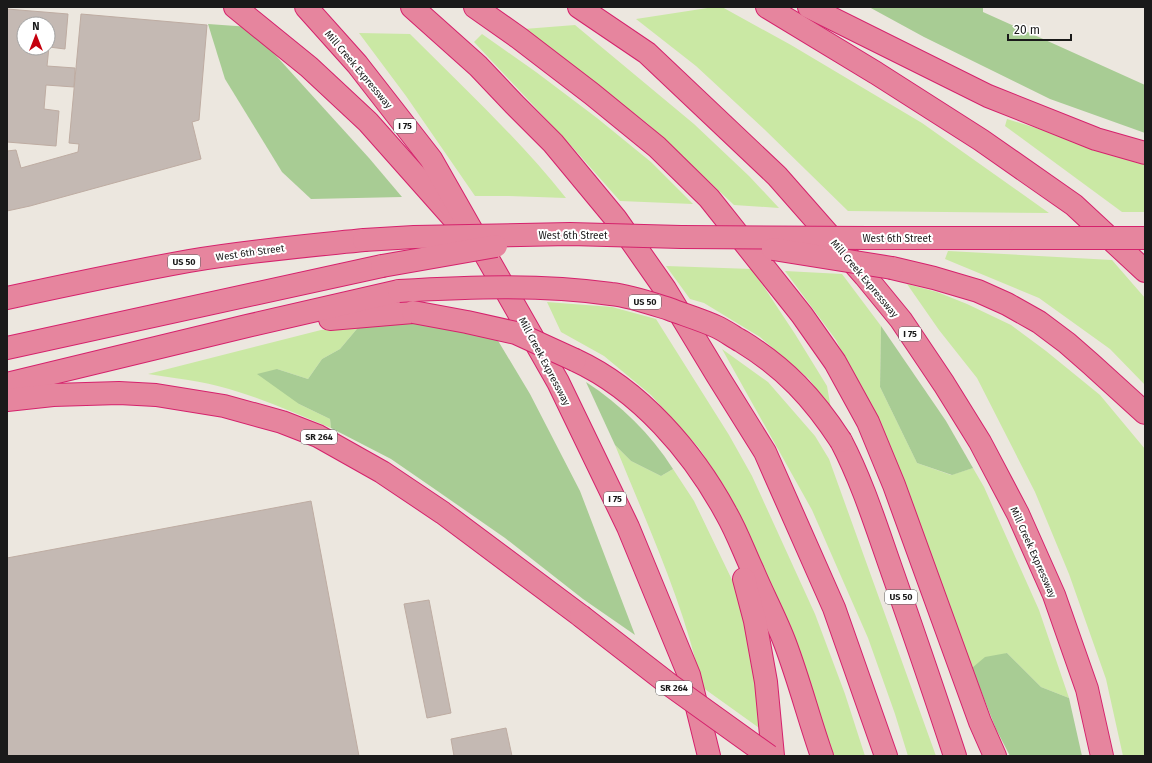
<svg xmlns="http://www.w3.org/2000/svg" width="1152" height="763" viewBox="0 0 1152 763" font-family="'Fira Sans',sans-serif">
<style>
.grass{fill:#cae8a4}
.forest{fill:#a8cc94}
.building{fill:#c4b9b3;stroke:#beaca2;fill-rule:evenodd}
.lines{fill:none;stroke-linecap:round;stroke-linejoin:round}
.highway-casing{stroke:#d5226c;stroke-width:24}
.highway{stroke:#e6859e;stroke-width:22}
.highway-bridge-casing{stroke:#d5226c;stroke-width:24;stroke-linecap:butt}
.highway-bridge{stroke:#e6859e;stroke-width:22}
.labels{text-anchor:middle;stroke-width:4;stroke-linejoin:round;paint-order:stroke}
.shield{fill:#fff;stroke:#5f5f5f;stroke-width:1}
.shield-label{font-size:9px;font-weight:bold;fill:#1a1a1a}
.street-label{font-size:10px;fill:#1a1a1a;stroke:#fff}
</style>
<rect width="100%" height="100%" fill="#ece7df"/>
<g class="grass">
<polygon points="714,7 722,7 791,45 922,123 1049,213 848,211 764,129 696,66 636,19"/>
<polygon points="575,25 694,124 749,176 779,208 734,205 648,124 524,29"/>
<path d="M359 33 410 34C463 87 519 139 566 198L509 196H475L406 96Z"/>
<polygon points="482,34 536,72 597,118 651,162 693,204 620,201 575,150 474,42"/>
<polygon points="1007,119 1145,162 1145,212 1122,212 1005,126"/>
<polygon points="948,251 1112,260 1145,298 1145,385 1110,349 1039,298 945,259"/>
<polygon points="666,266 752,269 795,334 827,386 831,409 809,379 760,337 704,303 690,299"/>
<polygon points="785,271 842,274 881,326 880,387 917,463 951,475 973,468 984,487 1039,610 1069,698 1041,687 1007,653 972,668 930,551 889,445 836,340"/>
<polygon points="907,284 937,292 967,304 1011,325 1046,351 1100,395 1145,449 1145,756 1123,756 1106,679 1069,574 1035,492 977,378 939,330"/>
<polygon points="547,302 612,307 656,319 729,435 752,476 815,614 845,694 865,756 832,756 792,636 761,560 724,486 699,448 651,395 604,356 561,332"/>
<path d="M361 324 340 349 322 359 308 379 277 369 299 404 330 419 331 428C297 414 264 399 229 389 202 381 174 378 148 374L321 330Z"/>
<polygon points="722,349 768,382 815,436 829,459 936,756 908,756 895,714 868,638 812,510"/>
<path d="M615 445 631 461 661 476 673 469 694 501 734 584 748 634 762 730 702 687C684 603 647 524 615 445Z"/>
</g>
<g class="forest">
<polygon points="869,7 983,7 983,12 1145,85 1145,133 1050,99 924,37"/>
<polygon points="208,24 250,27 369,158 402,197 311,199 282,172 225,79"/>
<polygon points="361,324 421,324 497,339 530,394 580,491 635,635 583,599 505,538 436,490 391,459 331,428 330,419 299,404 257,374 277,369 308,379 322,359 340,349"/>
<polygon points="881,326 946,421 973,468 952,475 917,463 880,387"/>
<path d="M586 382C621 405 650 433 673 469L661 476 631 461 615 445Z"/>
<polygon points="1007,653 1041,687 1069,698 1082,756 1010,756 996,729 972,668 985,657"/>
</g>
<g class="building">
<path d="M7 9 68 14 65 49 49 47 47 66 75 68 74 87 46 85 44 109 59 111 56 146 7 142ZM24 24H48V48H24Z"/>
<polygon points="81,14 207,25 199,120 192,122 201,159 30,206 7,211 7,151 16,150 21,168 78,152 79,144 69,143"/>
<polygon points="311,501 359,756 7,756 7,558"/>
<polygon points="429,600 451,713 427,718 404,604"/>
<polygon points="506,728 512,756 454,756 451,739"/>
</g>
<g class="lines">
<g class="highway-casing">
<g id="highway">
<polyline points="235,7 309,67 368,122 455,220"/>
<polyline points="306,7 357,64 431,159 558,382 628,527 689,675 709,756"/>
<polyline points="412,7 478,66 514,104 553,143 616,219 665,289 717,375 765,452 834,608 886,756"/>
<polyline points="475,7 519,38 592,94 657,147 709,198 802,315 835,362 868,422 894,485 980,722 995,756"/>
<polyline points="579,7 647,53 777,176 865,276 901,320 944,384 980,442 1018,514 1054,595 1087,689 1102,756"/>
<polyline points="767,7 876,73 981,140 1074,205 1145,271"/>
<polyline points="809,7 988,96 1096,139 1145,153"/>
<polyline points="870,238 1020,238"/>
<polyline points="892,268 934,278 978,291 1007,304 1039,322 1067,343 1091,364 1145,413"/>
<path d="M7 298C67 285 128 272 189 261 247 251 305 246 364 240"/>
<polyline points="330,319 413,312"/>
<polyline points="7,348 382,266"/>
<path d="M575 360C640 390 693 452 726 513 737 532 744 552 753 571 763 595 776 619 785 643 799 680 809 719 822 756"/>
<polyline points="7,384 247,326 399,291"/>
<polyline points="7,400 53,395 119,393 156,395 224,406 282,422 318,436 382,472 443,513 581,616"/>
<path d="M841 441C863 483 877 529 893 574 914 634 935 695 955 756"/>
<polyline points="744,579 755,621 766,682 773,756"/>
</g>
</g>
<use href="#highway" class="highway"/>
<g class="highway-bridge-casing">
<g id="highway-bridge">
<polyline points="1020,238 1145,238"/>
<polyline points="364,240 414,237 570,234 681,237 870,238"/>
<polyline points="773,249 892,268"/>
<polyline points="382,266 496,246"/>
<path d="M399 291C469 287 540 284 611 294 630 296 650 303 669 309 685 315 702 320 717 327 726 331 733 337 741 341 785 368 813 398 841 441"/>
<polyline points="413,312 467,322 516,333 575,360"/>
<polyline points="581,616 670,685 769,756"/>
</g>
</g>
<use href="#highway-bridge" class="highway-bridge"/>
</g>
<g class="labels">
<g class="shield">
<rect x="394" y="119" width="22" height="14" rx="3"/>
<rect x="168" y="255" width="32" height="14" rx="3"/>
<rect x="629" y="295" width="32" height="14" rx="3"/>
<rect x="899" y="327" width="22" height="14" rx="3"/>
<rect x="301" y="430" width="36" height="14" rx="3"/>
<rect x="604" y="492" width="22" height="14" rx="3"/>
<rect x="885" y="590" width="32" height="14" rx="3"/>
<rect x="656" y="681" width="36" height="14" rx="3"/>
</g>
<g class="shield-label">
<text x="405" y="129">I 75</text>
<text x="184" y="265">US 50</text>
<text x="645" y="305">US 50</text>
<text x="910" y="337">I 75</text>
<text x="319" y="440">SR 264</text>
<text x="615" y="502">I 75</text>
<text x="901" y="600">US 50</text>
<text x="674" y="691">SR 264</text>
</g>
<g class="street-label">
<text transform="translate(359 69) rotate(50)" y="4">Mill Creek Expressway</text>
<text x="573" y="239">West 6th Street</text>
<text x="897" y="242">West 6th Street</text>
<text transform="translate(250 252) rotate(-8)" y="4">West 6th Street</text>
<text transform="translate(865 278) rotate(50)" y="4">Mill Creek Expressway</text>
<text transform="translate(545 361) rotate(62)" y="4">Mill Creek Expressway</text>
<text transform="translate(1034 552) rotate(66)" y="4">Mill Creek Expressway</text>
</g>
</g>
<rect width="1152" height="763" fill="none" stroke="#1a1a1a" stroke-width="16"/>
<g transform="translate(36 36)"><circle r="19" fill="#ffffff" stroke="#a3a3a3"/>
<path d="M0-3L7 15L0 10L-7 15Z" fill="#c5000e"/>
<text y="-6" font-size="11" font-weight="bold" text-anchor="middle" fill="#1a1a1a">N</text>
</g>
<path d="M1008 34v6h63v-6" fill="none" stroke="#1a1a1a" stroke-width="2"/>
<text x="1014" y="34" font-size="12" fill="#1a1a1a" stroke="#ffffff" stroke-width="3" paint-order="stroke">20 m</text>
</svg>
